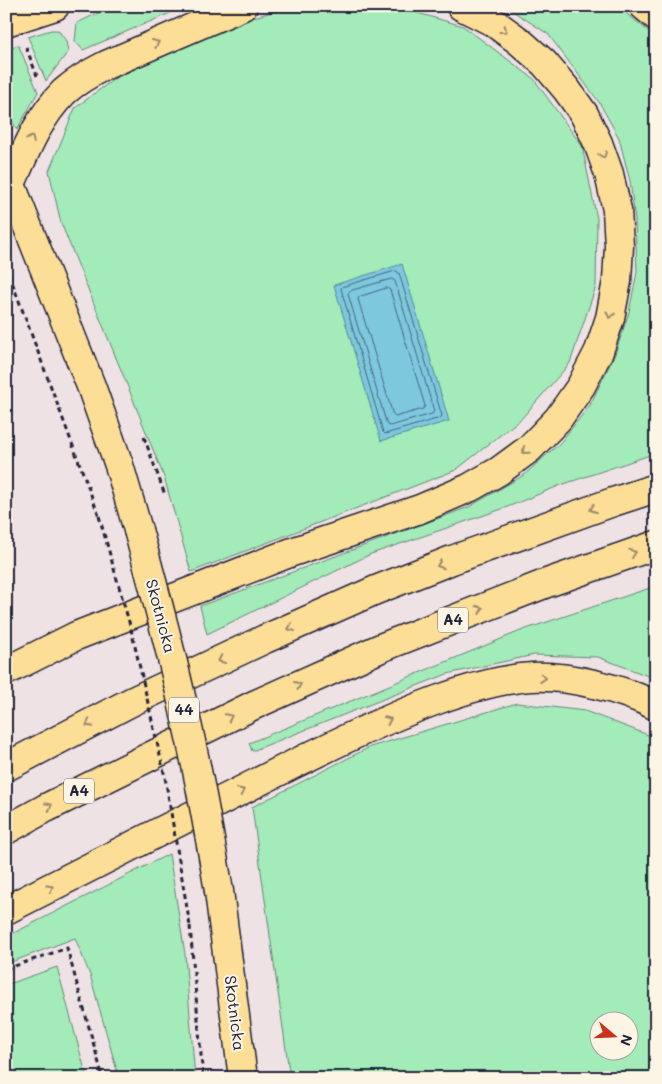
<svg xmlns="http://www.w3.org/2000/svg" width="662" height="1084" viewBox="0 0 662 1084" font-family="Mali,sans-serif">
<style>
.green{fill:#a3ebb8;stroke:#62867a;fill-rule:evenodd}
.water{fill:#7dc8dd;stroke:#59869c}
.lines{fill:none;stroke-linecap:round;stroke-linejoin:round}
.shore{stroke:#46647c;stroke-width:1}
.major-casing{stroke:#22223b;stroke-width:31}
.highway-casing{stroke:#22223b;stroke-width:31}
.path{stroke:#22223b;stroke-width:3;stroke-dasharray:5 4;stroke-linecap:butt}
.major{stroke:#fdde96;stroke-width:28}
.highway{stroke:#fdde96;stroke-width:28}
.major-bridge-casing{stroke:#22223b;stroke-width:31;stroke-linecap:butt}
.path-bridge{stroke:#22223b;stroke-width:3;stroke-dasharray:5 4;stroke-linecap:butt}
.major-bridge{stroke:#fdde96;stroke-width:28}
.oneway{stroke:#9a896d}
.labels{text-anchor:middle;stroke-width:4;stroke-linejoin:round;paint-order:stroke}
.shield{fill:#fcf5e5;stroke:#63616e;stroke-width:1}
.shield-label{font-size:15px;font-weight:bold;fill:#22223b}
.street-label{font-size:16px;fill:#22223b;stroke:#fcf5e5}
</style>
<rect width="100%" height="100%" fill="#eee2e4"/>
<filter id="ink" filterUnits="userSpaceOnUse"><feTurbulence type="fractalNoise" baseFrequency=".02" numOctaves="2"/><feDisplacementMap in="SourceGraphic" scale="10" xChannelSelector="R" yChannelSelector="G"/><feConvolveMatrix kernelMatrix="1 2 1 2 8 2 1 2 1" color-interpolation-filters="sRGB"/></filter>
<g filter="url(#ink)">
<g class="green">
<polygon points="113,6 187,6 83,50 75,41 77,23"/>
<polygon points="294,6 393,6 463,26 534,79 582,146 597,219 596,286 570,363 522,418 456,470 191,572 164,477 130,392 61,223 49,171 75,108 114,79 225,25"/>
<polygon points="505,6 617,6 656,37 656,453 561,485 505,508 371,554 207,634 200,606 469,507 524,475 560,443 590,405 615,354 629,312 637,272 635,220 630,181 619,138 599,102 548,34"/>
<polygon points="51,30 58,30 66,41 68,52 46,81 28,37"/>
<polygon points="18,44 38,92 17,130 6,110 6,54"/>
<polygon points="656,586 656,679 598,657 534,655 447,674 252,751 249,743 523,630"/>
<path d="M517 703 585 711 656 738V1078H290L252 807 370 747ZM600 1022H630V1052H600Z"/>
<polygon points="169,854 185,954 195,1078 119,1078 90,975 75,938 6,964 6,937"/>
<polygon points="57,967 87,1078 6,1078 6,985"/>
</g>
<polygon class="water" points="402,264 449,421 381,441 334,285"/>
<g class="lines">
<g class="shore">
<polygon points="396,271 399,273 442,416 440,418 385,434 383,432 341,289 342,287"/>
<polygon points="392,279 395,281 434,411 432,414 390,426 387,425 348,294 350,291"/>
<polygon points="387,288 390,290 425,406 423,409 395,417 393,415 358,299 359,297"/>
</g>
<g class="major-casing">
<g id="major">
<polyline points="6,172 91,386 119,465 138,530"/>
<polyline points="219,891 243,1078"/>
</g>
</g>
<g class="highway-casing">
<g id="highway">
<polyline points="644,6 656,16"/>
<polyline points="6,22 55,6"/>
<path d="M11 184C25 152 38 118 64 92 76 81 92 72 106 65L243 6"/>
<polyline points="6,671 76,636 292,552 420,509 469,488 499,471 529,449 558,419 581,386 599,351 610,318 617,281 619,246 617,210 609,174 598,143 584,114 567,90 544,63 519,41 493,22 461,6"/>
<polyline points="6,767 133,701 265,639 376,590 452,560 613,502 656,488"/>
<polyline points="6,830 46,808 254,705 383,647 547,583 656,545"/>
<path d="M6 910C95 864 183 820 272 775 326 748 380 721 437 700 467 689 499 679 532 677 568 675 624 689 656 706"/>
</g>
</g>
<g class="path">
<polyline points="26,47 37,76"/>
<polyline points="6,266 99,516"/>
<polyline points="144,437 165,495"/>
<polyline points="190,926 203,1078"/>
<polyline points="6,969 67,948 103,1078"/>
</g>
<use href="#major" class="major"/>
<use href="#highway" class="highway"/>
<g class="major-bridge-casing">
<path id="major-bridge" d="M138 530C155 592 172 653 185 715 199 774 209 832 219 891"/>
</g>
<polyline class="path-bridge" points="99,516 131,629 165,777 190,926"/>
<use href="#major-bridge" class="major-bridge"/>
</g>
<defs><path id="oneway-chevron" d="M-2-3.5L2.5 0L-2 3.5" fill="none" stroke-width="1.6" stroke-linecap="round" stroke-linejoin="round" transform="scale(1.25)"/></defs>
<g class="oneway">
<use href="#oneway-chevron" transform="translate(504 30) rotate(37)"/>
<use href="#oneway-chevron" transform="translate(156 43) rotate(-23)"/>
<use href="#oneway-chevron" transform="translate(31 139) rotate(-65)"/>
<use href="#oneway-chevron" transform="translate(603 155) rotate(72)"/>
<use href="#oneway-chevron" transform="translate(610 315) rotate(104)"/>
<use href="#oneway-chevron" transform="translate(525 451) rotate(140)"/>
<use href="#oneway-chevron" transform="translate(593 509) rotate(160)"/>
<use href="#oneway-chevron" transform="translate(633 553) rotate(-19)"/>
<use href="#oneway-chevron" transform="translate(440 565) rotate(159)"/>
<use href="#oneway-chevron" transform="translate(480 609) rotate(-21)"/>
<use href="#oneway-chevron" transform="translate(291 628) rotate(156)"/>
<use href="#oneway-chevron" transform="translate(221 660) rotate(155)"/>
<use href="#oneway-chevron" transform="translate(543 678) rotate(4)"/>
<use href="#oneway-chevron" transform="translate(298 685) rotate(-24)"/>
<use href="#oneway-chevron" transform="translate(229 717) rotate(-26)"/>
<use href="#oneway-chevron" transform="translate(388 720) rotate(-24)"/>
<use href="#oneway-chevron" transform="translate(89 724) rotate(153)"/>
<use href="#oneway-chevron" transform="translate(241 791) rotate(-27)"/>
<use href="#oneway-chevron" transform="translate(49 806) rotate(-27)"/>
<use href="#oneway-chevron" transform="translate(50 888) rotate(-27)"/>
</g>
</g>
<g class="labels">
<g class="shield">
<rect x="438" y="607.5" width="30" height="25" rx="4"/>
<rect x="169" y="697.5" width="30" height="25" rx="4"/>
<rect x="64" y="778.5" width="30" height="25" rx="4"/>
</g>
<g class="shield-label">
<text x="453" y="625">A4</text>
<text x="184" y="715">44</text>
<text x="79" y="796">A4</text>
</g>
<g class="street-label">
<text transform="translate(161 616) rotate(75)" y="6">Skotnicka</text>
<text transform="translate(235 1013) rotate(83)" y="6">Skotnicka</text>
</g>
</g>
<rect width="662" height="1084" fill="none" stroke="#fcf5e5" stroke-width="25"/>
<rect x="12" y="12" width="637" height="1059" fill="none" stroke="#22223b" stroke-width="2" filter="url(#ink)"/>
<g transform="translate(614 1036) rotate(109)"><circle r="24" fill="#fcf5e5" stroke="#a5a1a1"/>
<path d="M0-4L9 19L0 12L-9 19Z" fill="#c8321e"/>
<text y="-8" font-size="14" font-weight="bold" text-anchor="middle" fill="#22223b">N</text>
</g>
</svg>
